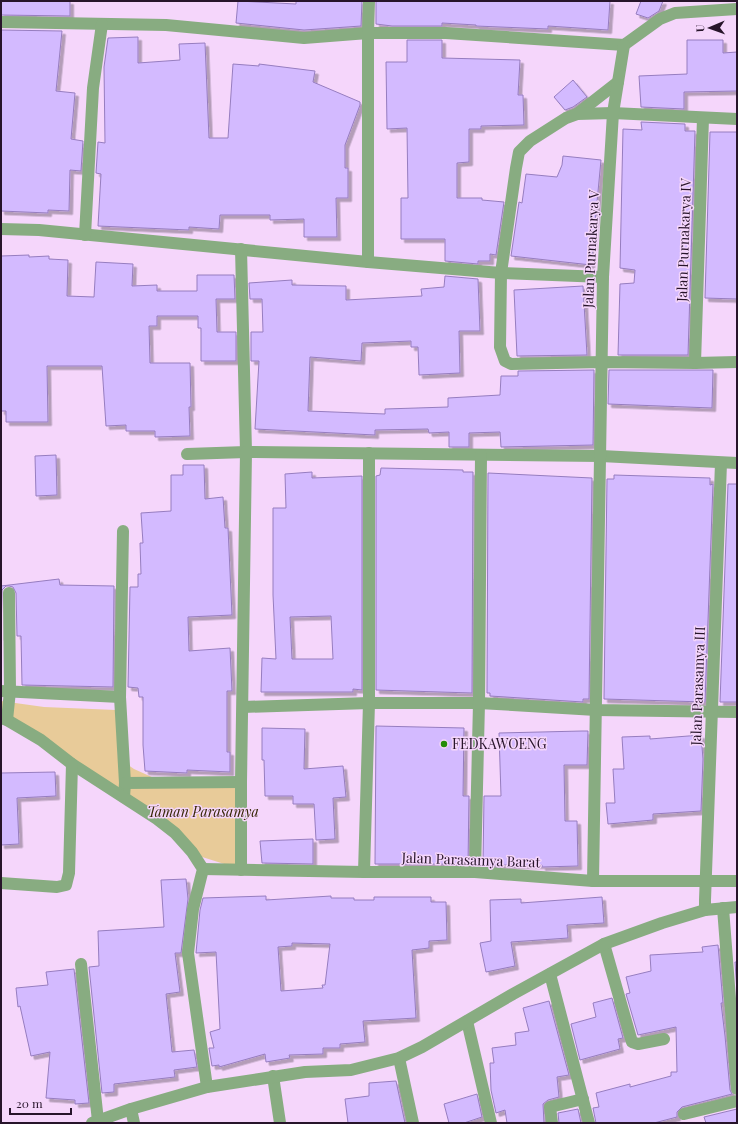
<svg xmlns="http://www.w3.org/2000/svg" width="738" height="1124" viewBox="0 0 738 1124" font-family="'Playfair Display',serif">
<style>
.green{fill:#e8cb99}
.building{fill:#d3baff;stroke:#967dbf;fill-rule:evenodd;filter:url(#shadow)}
.lines{fill:none;stroke-linecap:round;stroke-linejoin:round}
.minor{stroke:#88ac81;stroke-width:12}
.poi-dot{fill:#258c08;stroke:#f5d6fb;stroke-width:1.5}
.labels{text-anchor:middle;stroke-width:3;stroke-linejoin:round;paint-order:stroke}
.street-label{font-size:14px;fill:#27142a;stroke:#f5d6fb}
.poi-label{font-size:14px;fill:#27142a;stroke:#f5d6fb;text-anchor:start}
.park-label{font-size:14px;font-style:italic;fill:#372706;stroke:#f5d6fb}
</style>
<defs>
<filter id="shadow"><feDropShadow dx="3.5" dy="3.5" stdDeviation="0" flood-color="#0004"/></filter>
</defs>
<rect width="100%" height="100%" fill="#f5d6fb"/>
<polygon class="green" points="1,701 44,707 116,710 118,758 134,769 154,778 236,779 237,868 199,856 181,837 1,716"/>
<g class="building">
<polygon points="1,1 70,1 70,16 1,15"/>
<polygon points="238,1 296,4 296,1 362,1 361,26 304,30 236,23"/>
<polygon points="376,1 610,1 608,30 548,26 548,29 476,26 476,25 442,23 442,26 392,26 376,24"/>
<polygon points="641,1 663,1 659,11 648,18 636,14"/>
<polygon points="1,30 62,31 56,91 75,93 71,139 83,141 81,171 70,170 69,211 48,210 48,213 1,211"/>
<polygon points="138,37 138,63 180,60 179,44 205,43 209,138 228,138 233,64 259,66 259,64 315,71 313,82 360,102 360,105 345,145 345,168 348,168 348,198 336,198 337,237 304,237 304,219 270,220 270,215 220,215 219,229 189,227 189,230 98,226 101,174 96,173 98,142 105,143 104,67 108,38"/>
<polygon points="407,40 442,40 442,58 520,60 518,95 523,95 524,125 481,126 481,129 469,129 469,162 457,163 457,198 482,198 482,200 504,202 496,255 490,254 490,261 478,261 478,264 445,261 445,239 401,239 401,198 408,198 407,128 387,129 386,62 407,62"/>
<polygon points="687,40 723,40 723,53 737,52 737,91 684,92 684,109 641,107 639,76 687,74"/>
<polygon points="573,80 587,97 573,107 565,110 554,97"/>
<polygon points="641,122 685,124 685,131 695,131 688,355 618,355 620,284 634,283 635,270 620,268 623,129 642,130"/>
<polygon points="710,132 737,132 737,299 705,298"/>
<polygon points="563,156 601,160 591,265 511,256 519,202 522,203 526,174 557,177 562,165"/>
<polygon points="29,255 29,257 49,256 49,259 68,260 67,296 94,297 96,262 133,264 132,286 157,285 157,291 197,291 197,275 234,275 235,299 216,299 217,332 236,332 236,361 201,361 201,328 198,328 198,316 157,316 157,326 149,326 150,363 190,363 191,407 189,407 190,436 155,437 155,431 126,431 126,425 106,426 102,366 47,366 48,422 6,422 6,411 1,411 1,256"/>
<polygon points="445,276 478,279 480,331 459,331 460,373 419,375 418,347 411,347 411,341 362,343 361,361 310,357 308,411 385,414 385,409 448,407 448,398 500,395 501,376 518,376 518,371 594,370 593,445 501,447 500,432 469,433 469,447 449,447 449,432 429,433 428,429 375,430 375,435 255,429 259,361 251,361 251,332 263,332 262,299 250,299 249,283 292,280 292,285 346,286 346,300 422,296 421,289 444,287"/>
<polygon points="583,286 587,355 517,356 514,290"/>
<polygon points="609,370 713,370 712,408 608,404"/>
<polygon points="56,455 57,495 36,496 35,456"/>
<polygon points="183,465 204,465 205,499 223,497 225,528 228,528 232,615 188,617 189,651 230,648 232,691 227,691 227,752 230,752 230,772 187,770 187,773 145,771 143,745 143,697 139,697 138,688 128,687 130,587 138,587 138,574 141,574 140,543 143,543 141,513 171,511 171,475 183,475"/>
<polygon points="381,468 463,470 463,472 473,472 472,693 376,690 376,476 380,475"/>
<path d="M312 472V478L362 476V690L353 689V692H261L262 658 276 659 273 595V508H286L285 474ZM331 616 333 659H292L290 617Z"/>
<polygon points="488,473 592,478 589,699 583,699 583,702 490,696 490,693 487,693"/>
<polygon points="614,475 710,478 710,485 713,484 705,702 604,699 607,479 614,479"/>
<polygon points="728,484 737,484 737,702 720,702"/>
<polygon points="59,579 60,585 114,586 113,687 22,685 21,636 17,636 16,593 13,587 9,586 6,586 2,590 1,637 1,586"/>
<polygon points="376,726 464,728 463,796 469,796 468,864 375,864"/>
<polygon points="262,728 305,729 304,769 343,766 346,797 333,798 335,839 316,840 314,804 293,804 293,796 265,796 264,760 262,760"/>
<polygon points="582,731 588,731 587,765 564,765 565,821 577,821 578,866 542,867 542,865 483,865 484,796 501,796 499,733"/>
<polygon points="701,735 703,759 701,811 653,814 653,820 608,824 606,803 615,803 613,769 624,769 622,737 650,736 650,739"/>
<polygon points="55,772 56,796 17,798 19,844 1,845 1,773"/>
<polygon points="313,839 313,864 262,863 260,841"/>
<polygon points="186,879 188,899 181,953 175,953 180,992 166,994 172,1052 194,1050 197,1067 174,1070 175,1077 114,1084 114,1092 102,1093 89,967 99,966 98,931 164,927 161,880"/>
<path d="M266 896V900L331 896V898H354V900H374V897H431V902H446L447 940 429 941V948L412 950 416 1018 363 1021 365 1042 340 1044V1048H323V1054L289 1055 290 1058 266 1062 265 1054 219 1067V1065L212 1066 209 1048H214L210 1032 220 1029 216 952 196 953 200 910 203 898ZM292 943 330 944 325 985H322L323 988 281 991 278 947 292 946Z"/>
<polygon points="602,897 604,923 567,925 568,938 511,942 515,966 486,972 480,943 491,941 490,900 521,899 521,903"/>
<polygon points="718,945 723,1003 721,1003 725,1036 730,1090 732,1094 682,1107 677,1112 677,1117 654,1123 596,1123 593,1108 599,1107 596,1093 630,1084 630,1087 671,1076 671,1072 677,1072 676,1027 638,1035 626,994 630,993 626,977 651,971 650,955 703,952 702,947"/>
<polygon points="735,962 737,962 737,992"/>
<polygon points="74,969 89,1103 75,1104 75,1100 46,1098 50,1052 31,1056 20,1006 18,1007 16,988 48,985 46,972"/>
<polygon points="612,998 623,1038 618,1039 620,1049 580,1060 571,1024 596,1017 593,1003"/>
<polygon points="549,1001 569,1075 557,1077 559,1097 548,1100 543,1104 544,1123 507,1123 505,1110 496,1113 491,1090 490,1063 494,1063 492,1048 516,1045 515,1033 529,1031 523,1008"/>
<polygon points="396,1081 405,1123 348,1123 345,1099 369,1096 369,1083"/>
<polygon points="477,1094 482,1117 464,1123 449,1123 444,1104"/>
<polygon points="578,1109 581,1123 559,1123 558,1113"/>
<polygon points="737,1109 737,1123 706,1123 704,1117"/>
</g>
<g class="lines">
<g class="minor">
<polyline points="1,22 166,25 304,38 368,33 446,33 624,45 660,19 675,13 737,9"/>
<polyline points="577,114 618,82"/>
<polyline points="737,119 613,113 577,114 566,118 530,141 519,152 516,168 501,273 500,347 505,361 511,364 602,362 695,363 737,362"/>
<polyline points="1,229 39,230 368,262 501,273 603,277"/>
<polyline points="85,235 93,88 102,24"/>
<polyline points="368,262 368,33 369,1"/>
<polyline points="695,363 703,118"/>
<polyline points="187,454 246,452 241,249"/>
<polyline points="123,531 120,697 125,783 124,797"/>
<polyline points="1,691 120,697"/>
<polyline points="243,707 369,703 479,703 596,710 737,712"/>
<polyline points="1,718 7,720 41,740 72,764 157,819 175,833 192,852 203,869 193,909 188,953 207,1087"/>
<polyline points="7,720 10,691 9,593"/>
<polyline points="125,783 241,782"/>
<polyline points="203,869 364,872 475,872 593,881 737,881"/>
<polyline points="241,870 241,782 246,452 601,456 737,463"/>
<polyline points="364,872 369,703 369,453"/>
<polyline points="475,872 479,703 481,455"/>
<polyline points="593,881 603,277 613,113 624,45"/>
<polyline points="1,883 57,887 66,885 69,873 72,764"/>
<polyline points="723,908 737,1089"/>
<polyline points="705,910 705,900 721,463"/>
<polyline points="604,944 632,1042 638,1044 664,1039"/>
<polyline points="81,964 98,1121"/>
<polyline points="550,974 589,1123"/>
<polyline points="467,1021 491,1123"/>
<polyline points="399,1058 413,1123"/>
<polyline points="273,1076 280,1123"/>
<polyline points="131,1109 134,1123"/>
<polyline points="684,1114 737,1101"/>
<polyline points="92,1123 131,1109 207,1087 305,1072 351,1070 399,1058 422,1047 513,994 604,944 662,923 705,910 737,907"/>
<polyline points="552,1123 550,1107 583,1099"/>
</g>
</g>
<circle class="poi-dot" cx="444" cy="744" r="4"/>
<g class="labels">
<g class="street-label">
<text transform="translate(684 240) rotate(-88)" y="5">Jalan Purnakarya IV</text>
<text transform="translate(591 249) rotate(-87)" y="5">Jalan Purnakarya V</text>
<text transform="translate(698 686) rotate(-88)" y="5">Jalan Parasamya III</text>
<text transform="translate(471 860) rotate(2)" y="5">Jalan Parasamya Barat</text>
</g>
<g class="poi-label">
<text x="452" y="749">FEDKAWOENG</text>
</g>
<g class="park-label">
<text x="203" y="817">Taman Parasamya</text>
</g>
</g>
<rect width="738" height="1124" fill="none" stroke="#27142a" stroke-width="4"/>
<g transform="translate(710 28) rotate(268)" stroke="#f5d6fb" stroke-width="3" paint-order="stroke">
<path d="M0-3L7 15L0 10L-7 15Z" fill="#27142a"/>
<text y="-6" font-size="11" font-weight="bold" text-anchor="middle" fill="#27142a">U</text>
</g>
<path d="M10 1108v6h61v-6" fill="none" stroke="#27142a" stroke-width="2"/>
<text x="16" y="1108" font-size="12" fill="#27142a" stroke="#f5d6fb" stroke-width="3" paint-order="stroke">20 m</text>
</svg>
